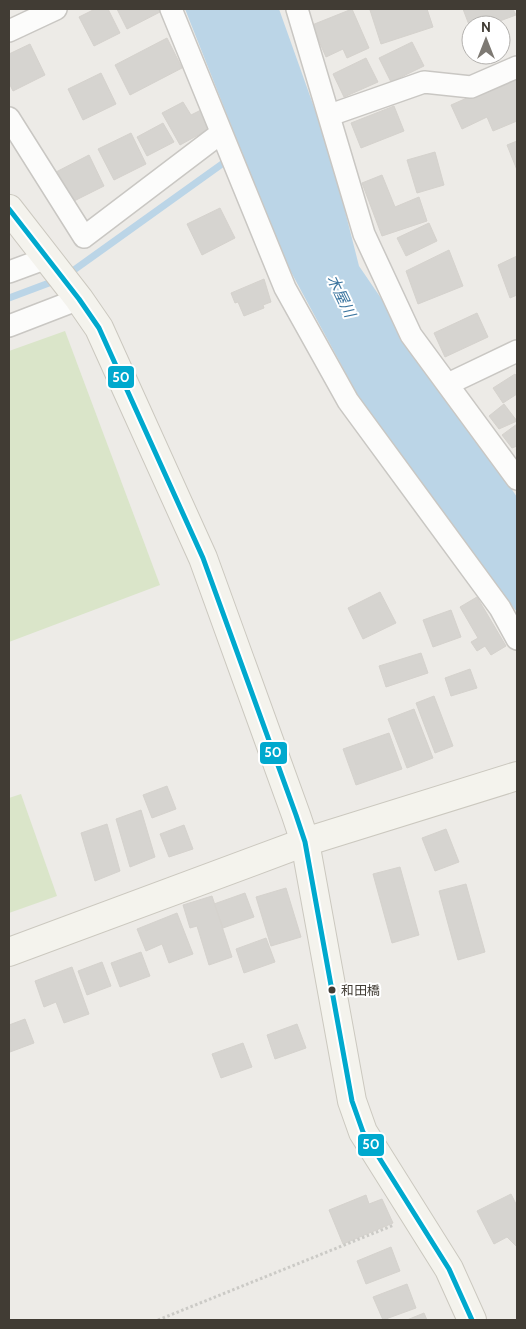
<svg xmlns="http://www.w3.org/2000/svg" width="526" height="1329" viewBox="0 0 526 1329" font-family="Cabin,'Noto Sans JP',sans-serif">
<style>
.green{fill:#dae5c9}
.water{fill:#bbd5e7}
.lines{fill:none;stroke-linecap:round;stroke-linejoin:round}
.stream{stroke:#bbd5e7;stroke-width:7}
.building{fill:#d6d4d0;stroke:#d5d2cd}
.street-casing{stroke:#c9c7c3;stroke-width:24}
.secondary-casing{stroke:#cbc8bf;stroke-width:30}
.path{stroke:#cbcac6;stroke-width:3;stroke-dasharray:2.5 2.5;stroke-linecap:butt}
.street{stroke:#fcfcfb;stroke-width:21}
.secondary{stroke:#f4f3ed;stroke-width:28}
.bus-1-casing{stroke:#fff;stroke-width:9}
.bus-1{stroke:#00a9ce;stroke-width:5}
.bus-dot{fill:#413c34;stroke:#fff;stroke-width:2}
.labels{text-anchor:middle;stroke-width:4;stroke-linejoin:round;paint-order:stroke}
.bus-label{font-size:13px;fill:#413c34;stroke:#fff;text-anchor:start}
.water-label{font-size:15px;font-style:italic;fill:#3b759f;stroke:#fff}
.line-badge{stroke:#fff;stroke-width:2}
.badge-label{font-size:14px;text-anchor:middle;font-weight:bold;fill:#fff}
</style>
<rect width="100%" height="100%" fill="#edebe7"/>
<g class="green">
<polygon points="65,331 160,585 9,642 9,351"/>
<polygon points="21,794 57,896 9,913 9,798"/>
</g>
<polygon class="water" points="185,9 279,9 330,152 359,266 517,497 517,612 396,466 284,259"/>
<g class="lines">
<g class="stream">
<polyline points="67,275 229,159"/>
<polyline points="9,298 57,280"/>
</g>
</g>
<g class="building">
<polygon points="95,9 108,9 120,33 94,46 79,17"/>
<polygon points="117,9 158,9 160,12 127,29"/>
<polygon points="352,9 369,48 347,58 343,49 326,57 312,25"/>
<polygon points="375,9 427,9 433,27 381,44 370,10"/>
<polygon points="463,9 513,9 516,15 489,25 471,25 471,30"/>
<polygon points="167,38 182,68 130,95 115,65"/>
<polygon points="412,42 424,66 391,82 379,58"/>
<polygon points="30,44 45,75 13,91 9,83 9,54"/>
<polygon points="366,58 378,82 344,97 333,74"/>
<polygon points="101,73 116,104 83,120 68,89"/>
<polygon points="517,76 517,121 493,131 487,117 462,129 451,105"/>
<polygon points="183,102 191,115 201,110 211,128 180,145 162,113"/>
<polygon points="394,106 404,131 361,148 351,123"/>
<polygon points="163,123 174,142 147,156 137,137"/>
<polygon points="131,133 146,164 114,180 98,149"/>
<polygon points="517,141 517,170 507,145"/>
<polygon points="435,152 444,185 417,193 407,160"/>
<polygon points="89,155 104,186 72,202 56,172"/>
<polygon points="382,175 395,207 419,197 427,221 382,236 362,183"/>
<polygon points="220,208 235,238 202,255 187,224"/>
<polygon points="429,223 437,241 406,256 397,238"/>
<polygon points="449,250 463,286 418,304 406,271"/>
<polygon points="517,256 517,295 510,298 498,265"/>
<polygon points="264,279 271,302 263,305 264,308 244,316 238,302 235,303 231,293"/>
<polygon points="477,313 488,337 445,357 434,333"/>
<polygon points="515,374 517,377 517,394 503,403 493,388"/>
<polygon points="504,404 517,421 499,429 489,416"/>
<polygon points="517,424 517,446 512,448 502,435"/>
<polygon points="380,592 396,623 363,639 348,608"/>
<polygon points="477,597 506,646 491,655 485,646 477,651 471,642 478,638 460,607"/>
<polygon points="451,610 461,637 433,647 423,620"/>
<polygon points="421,653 428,673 386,687 379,666"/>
<polygon points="470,669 477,688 451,696 445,678"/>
<polygon points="434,696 453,746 435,753 416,703"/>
<polygon points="414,709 433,758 407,768 388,719"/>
<polygon points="389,733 402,769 356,785 343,749"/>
<polygon points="167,786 176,809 152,818 143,795"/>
<polygon points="141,810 155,857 130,867 116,819"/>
<polygon points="107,824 120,871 95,881 81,833"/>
<polygon points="184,825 193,849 169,857 160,834"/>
<polygon points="446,829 459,862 435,871 422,838"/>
<polygon points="400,867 419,935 392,943 373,874"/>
<polygon points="466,884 485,952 458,960 439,891"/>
<polygon points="286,888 301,937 271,946 256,897"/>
<polygon points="245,893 254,917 223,928 214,904"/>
<polygon points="212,896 232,957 209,965 197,926 190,928 183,905"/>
<polygon points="177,913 193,954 169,963 162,944 146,951 137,929"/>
<polygon points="266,938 275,962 244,973 236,949"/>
<polygon points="141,952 150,976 120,987 111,963"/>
<polygon points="102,962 111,986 87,995 78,971"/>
<polygon points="72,967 89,1014 64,1023 56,1002 44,1007 35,981"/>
<polygon points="25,1019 34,1043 10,1052 9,1025"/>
<polygon points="297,1024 306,1048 275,1059 267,1035"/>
<polygon points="243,1043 252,1067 221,1078 212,1054"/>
<polygon points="511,1194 517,1206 517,1247 507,1237 494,1244 477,1211"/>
<polygon points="366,1195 369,1204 382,1199 393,1223 343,1244 329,1210"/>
<polygon points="391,1247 400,1271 366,1284 357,1261"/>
<polygon points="407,1284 416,1308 383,1320 373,1297"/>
<polygon points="424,1313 427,1320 407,1320"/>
</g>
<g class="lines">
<g class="street-casing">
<g id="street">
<polyline points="171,9 285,288 348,401 500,608 517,639"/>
<polyline points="297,9 364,234 411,335 517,479"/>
<polyline points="9,31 56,9"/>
<polyline points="330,115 424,82 471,87 517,67"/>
<polyline points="9,118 84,237 221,133"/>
<polyline points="9,272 47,258"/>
<polyline points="9,326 79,299"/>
<polyline points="448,384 517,351"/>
</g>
</g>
<g class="secondary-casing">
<g id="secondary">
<polyline points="9,209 79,299 99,328 203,558 296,815 305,842 352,1101 363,1132 449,1269 472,1320"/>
<polyline points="9,952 305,842 517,776"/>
</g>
</g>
<polyline class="path" points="158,1320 394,1225"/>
<use href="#street" class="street"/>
<use href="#secondary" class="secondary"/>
<g class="bus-1-casing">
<polyline id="bus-1" points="9,209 79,299 99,328 203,558 296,815 305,842 352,1101 363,1132 449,1269 472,1320"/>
</g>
<use href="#bus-1" class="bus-1"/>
</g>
<circle class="bus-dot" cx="332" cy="990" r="4.5"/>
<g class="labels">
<g class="bus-label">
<text x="341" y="995">和田橋</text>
</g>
<g class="water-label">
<text transform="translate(341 296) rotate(64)" y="5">木屋川</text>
</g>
</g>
<g class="line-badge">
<rect x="107" y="365" width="28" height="24" rx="5" fill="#00a9ce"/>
<rect x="259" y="741" width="29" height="24" rx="5" fill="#00a9ce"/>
<rect x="357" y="1133" width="28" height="24" rx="5" fill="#00a9ce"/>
</g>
<g class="badge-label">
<text x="121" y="382">50</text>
<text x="273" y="757">50</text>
<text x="371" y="1149">50</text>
</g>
<rect width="526" height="1329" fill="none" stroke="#413c34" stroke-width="20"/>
<g transform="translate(486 40)"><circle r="24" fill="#ffffff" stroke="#b3b1ae"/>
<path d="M0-4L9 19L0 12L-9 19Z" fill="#7d7973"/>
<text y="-8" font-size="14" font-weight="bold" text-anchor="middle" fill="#413c34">N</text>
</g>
</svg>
